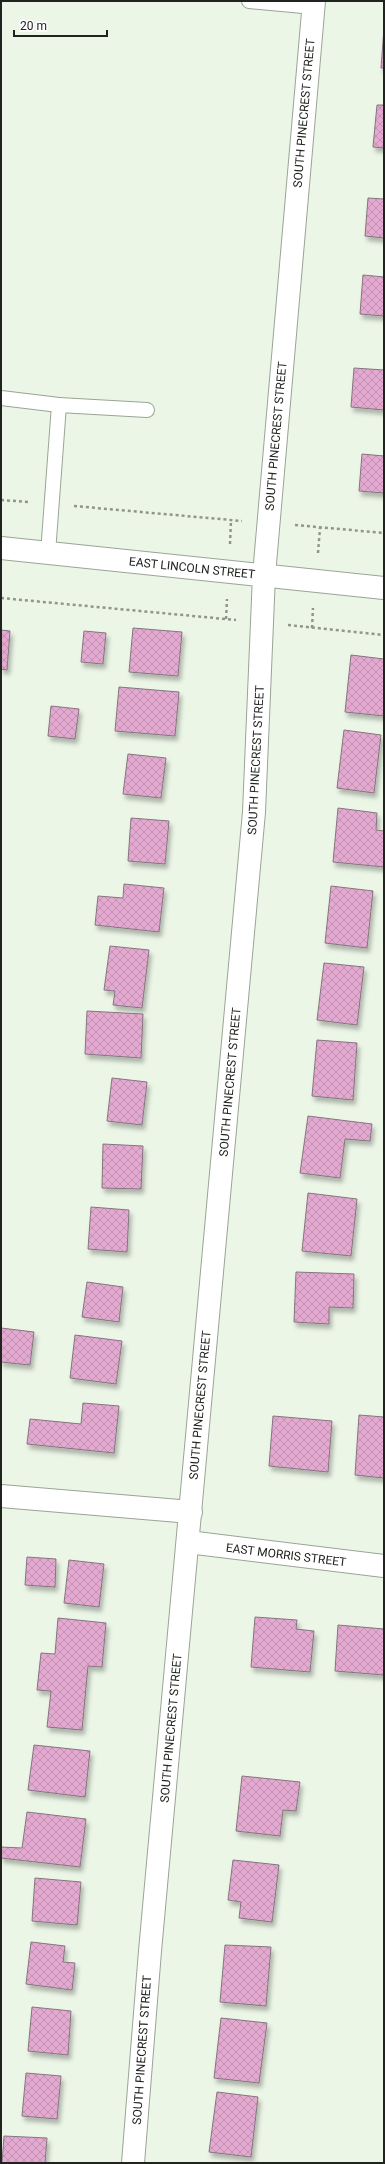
<svg xmlns="http://www.w3.org/2000/svg" width="385" height="2164" viewBox="0 0 385 2164" font-family="Roboto,sans-serif">
<style>
.building{fill:url(#building-cross-hatch);stroke:#83757e;filter:url(#shadow)}
.lines{fill:none;stroke-linecap:round;stroke-linejoin:round}
.lane-casing{stroke:#9aa496;stroke-width:16}
.street-casing{stroke:#9aa496;stroke-width:24}
.secondary-casing{stroke:#9aa496;stroke-width:24}
.path{stroke:#90968c;stroke-width:2.5;stroke-dasharray:3 3;stroke-linecap:butt}
.lane{stroke:#fff;stroke-width:14}
.street{stroke:#fff;stroke-width:22}
.secondary{stroke:#fff;stroke-width:22}
.labels{text-anchor:middle;stroke-width:3;stroke-linejoin:round;paint-order:stroke}
.street-label{font-size:12px;fill:#20231e;stroke:#fff}
</style>
<defs>
<pattern id="building-cross-hatch" width="8" height="8" patternUnits="userSpaceOnUse"><rect width="8" height="8" fill="#e4a9d0"/><path d="M0 0l8 8M0 8l8-8" fill="none" stroke="#c391b2"/></pattern>
<filter id="shadow"><feDropShadow dx="2.5" dy="4.5" stdDeviation="2" flood-color="#0004"/></filter>
</defs>
<rect width="100%" height="100%" fill="#ecf6e7"/>
<g class="building">
<polygon points="384,28 384,68 381,68"/>
<polygon points="377,105 384,105 384,148 373,147"/>
<polygon points="368,198 384,199 384,238 365,236"/>
<polygon points="363,275 384,277 384,316 360,314"/>
<polygon points="354,368 384,370 384,410 351,407"/>
<polygon points="362,454 384,456 384,493 359,491"/>
<polygon points="133,628 182,632 178,676 129,672"/>
<polygon points="1,630 10,631 7,670 1,669"/>
<polygon points="84,631 106,633 103,664 81,662"/>
<polygon points="351,655 384,659 384,716 345,712"/>
<polygon points="119,687 179,692 175,736 115,731"/>
<polygon points="51,706 79,709 75,739 48,736"/>
<polygon points="344,730 381,735 374,793 337,788"/>
<polygon points="128,754 166,758 161,798 123,794"/>
<polygon points="338,808 377,813 376,830 384,831 384,867 333,862"/>
<polygon points="131,818 169,821 165,864 128,861"/>
<polygon points="124,884 164,888 159,932 95,925 98,896 123,898"/>
<polygon points="331,886 373,891 367,948 325,943"/>
<polygon points="110,946 149,950 142,1008 113,1005 115,991 104,990"/>
<polygon points="324,963 364,967 357,1025 317,1020"/>
<polygon points="87,1011 143,1014 141,1058 85,1054"/>
<polygon points="317,1040 357,1043 353,1100 312,1096"/>
<polygon points="112,1078 147,1082 142,1125 107,1121"/>
<polygon points="308,1116 372,1124 370,1141 345,1139 340,1178 300,1173"/>
<polygon points="103,1144 143,1146 141,1189 102,1188"/>
<polygon points="308,1193 357,1199 351,1256 302,1251"/>
<polygon points="91,1207 129,1210 127,1252 88,1249"/>
<polygon points="296,1272 354,1274 353,1308 329,1307 329,1324 294,1322"/>
<polygon points="87,1282 123,1287 119,1322 82,1317"/>
<polygon points="1,1328 34,1332 30,1365 1,1362"/>
<polygon points="75,1335 122,1341 116,1384 70,1378"/>
<polygon points="83,1403 119,1406 114,1453 27,1444 30,1419 81,1424"/>
<polygon points="359,1415 384,1417 384,1478 355,1475"/>
<polygon points="273,1416 332,1421 328,1472 269,1466"/>
<polygon points="27,1557 56,1559 55,1587 25,1585"/>
<polygon points="69,1560 104,1564 99,1607 64,1603"/>
<polygon points="255,1617 297,1620 296,1629 314,1631 310,1672 251,1667"/>
<polygon points="58,1618 106,1623 102,1667 88,1666 82,1730 47,1727 51,1691 37,1690 41,1653 55,1654"/>
<polygon points="338,1625 384,1629 384,1675 335,1671"/>
<polygon points="34,1745 90,1751 85,1797 28,1790"/>
<polygon points="242,1776 300,1782 296,1811 283,1810 280,1836 236,1831"/>
<polygon points="27,1812 86,1819 80,1867 1,1858 1,1847 22,1848"/>
<polygon points="233,1860 279,1865 272,1922 239,1918 241,1902 228,1900"/>
<polygon points="35,1878 81,1882 77,1925 32,1921"/>
<polygon points="31,1942 65,1946 63,1962 75,1963 72,1990 26,1984"/>
<polygon points="225,1945 271,1947 266,2006 220,2002"/>
<polygon points="32,2007 71,2011 68,2055 28,2051"/>
<polygon points="221,2018 267,2023 259,2083 214,2078"/>
<polygon points="26,2073 61,2076 57,2119 22,2116"/>
<polygon points="217,2092 258,2097 251,2157 209,2152"/>
<polygon points="4,2136 47,2138 45,2163 2,2163"/>
</g>
<g class="lines">
<g class="lane-casing">
<g id="lane">
<polyline points="249,1 314,7"/>
<polyline points="1,398 59,405"/>
<polyline points="48,553 59,405 147,410"/>
</g>
</g>
<g class="street-casing">
<g id="street">
<polyline points="1,1496 191,1512"/>
<polyline points="188,1542 384,1566"/>
<polyline points="133,2163 150,1951 254,812 264,575 314,1"/>
</g>
</g>
<g class="secondary-casing">
<polyline id="secondary" points="1,548 384,588"/>
</g>
<g class="path">
<polyline points="1,500 29,502"/>
<polyline points="74,506 242,521"/>
<polyline points="295,525 384,533"/>
<polyline points="230,544 231,520"/>
<polyline points="318,553 320,528"/>
<polyline points="1,598 236,620"/>
<polyline points="226,619 227,599"/>
<polyline points="288,625 384,635"/>
<polyline points="312,628 313,608"/>
</g>
<use href="#lane" class="lane"/>
<use href="#street" class="street"/>
<use href="#secondary" class="secondary"/>
</g>
<g class="labels">
<g class="street-label">
<text transform="translate(304 113) rotate(-85)" y="4">SOUTH PINECREST STREET</text>
<text transform="translate(276 436) rotate(-85)" y="4">SOUTH PINECREST STREET</text>
<text transform="translate(192 568) rotate(6)" y="4">EAST LINCOLN STREET</text>
<text transform="translate(256 760) rotate(-87)" y="4">SOUTH PINECREST STREET</text>
<text transform="translate(230 1082) rotate(-85)" y="4">SOUTH PINECREST STREET</text>
<text transform="translate(200 1405) rotate(-85)" y="4">SOUTH PINECREST STREET</text>
<text transform="translate(286 1555) rotate(7)" y="4">EAST MORRIS STREET</text>
<text transform="translate(171 1728) rotate(-85)" y="4">SOUTH PINECREST STREET</text>
<text transform="translate(142 2050) rotate(-86)" y="4">SOUTH PINECREST STREET</text>
</g>
</g>
<rect width="385" height="2164" fill="none" stroke="#20231e" stroke-width="4"/>
<path d="M14 30v6h93v-6" fill="none" stroke="#20231e" stroke-width="2"/>
<text x="20" y="30" font-size="12" fill="#20231e" stroke="#ffffff" stroke-width="3" paint-order="stroke">20 m</text>
</svg>
